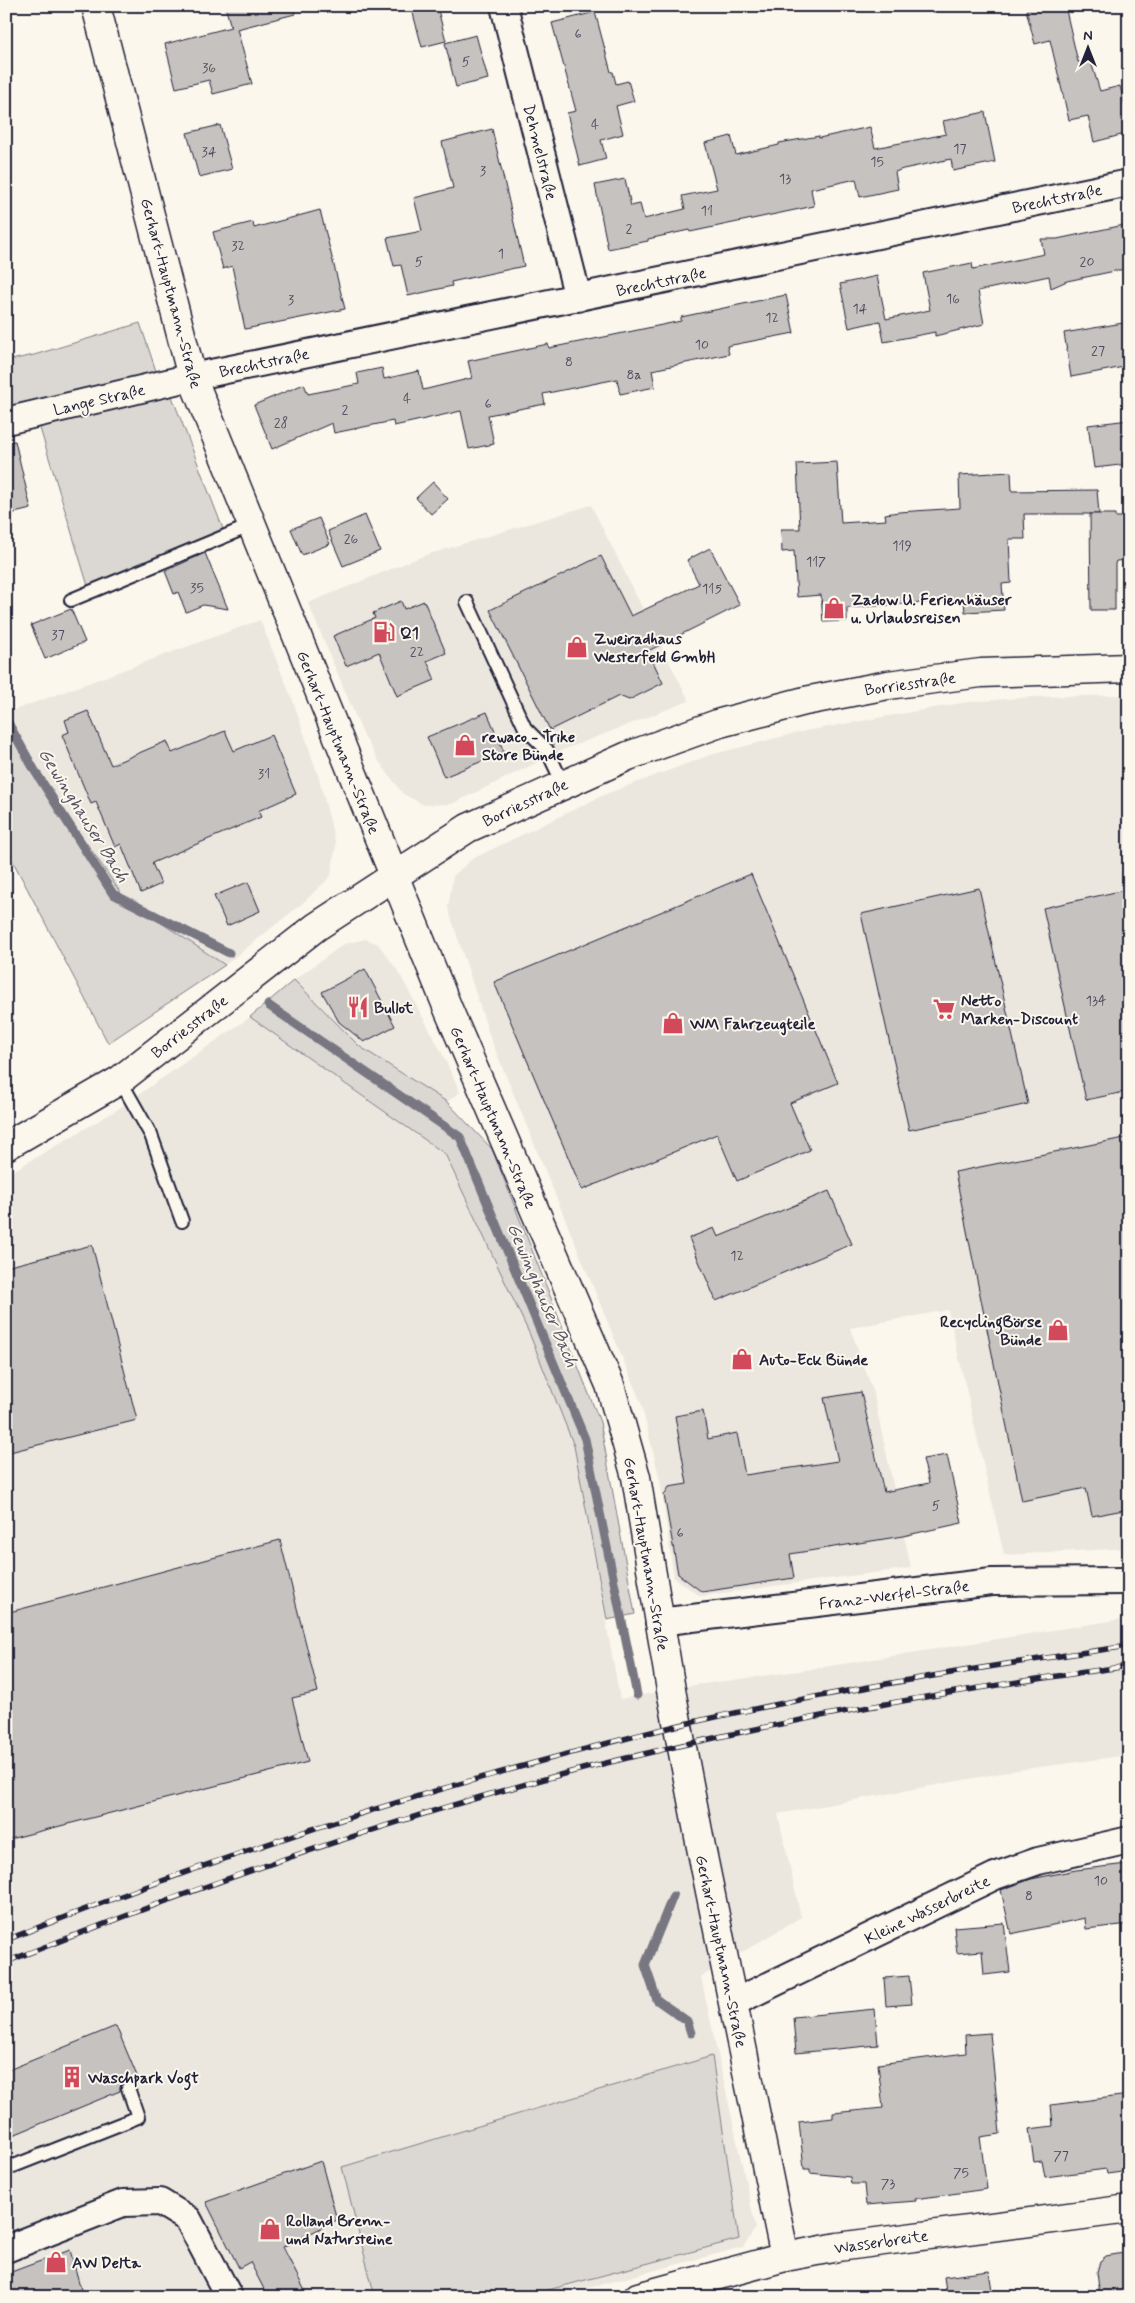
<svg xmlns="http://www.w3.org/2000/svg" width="1135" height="2303" viewBox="0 0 1135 2303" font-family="Mynerve,sans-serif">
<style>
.built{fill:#ebe7df}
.green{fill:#dbd8d3;stroke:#7e7d87}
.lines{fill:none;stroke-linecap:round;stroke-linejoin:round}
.stream{stroke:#787681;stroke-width:9}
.building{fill:#c6c2c0;stroke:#22223b}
.lane-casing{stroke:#22223b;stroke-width:16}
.street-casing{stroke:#22223b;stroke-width:30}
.secondary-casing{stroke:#22223b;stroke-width:31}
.lane{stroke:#fbf7ec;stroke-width:12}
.street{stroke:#fbf7ec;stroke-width:26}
.secondary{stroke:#fbf7ec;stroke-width:28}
.rail-casing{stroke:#22223b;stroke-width:5.5}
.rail{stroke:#fbf7ec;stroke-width:4;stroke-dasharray:11;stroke-linecap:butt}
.labels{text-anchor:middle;stroke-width:4;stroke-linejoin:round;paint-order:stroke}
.number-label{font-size:14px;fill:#4b4a5c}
.street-label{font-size:16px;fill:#22223b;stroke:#fbf7ec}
.poi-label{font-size:16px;font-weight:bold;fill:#22223b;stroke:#fbf7ec;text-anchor:start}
.water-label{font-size:18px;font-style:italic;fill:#545364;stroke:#fbf7ec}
</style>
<rect width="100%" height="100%" fill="#fbf7ec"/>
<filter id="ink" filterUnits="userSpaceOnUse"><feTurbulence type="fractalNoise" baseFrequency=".02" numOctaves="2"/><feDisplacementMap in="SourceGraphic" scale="10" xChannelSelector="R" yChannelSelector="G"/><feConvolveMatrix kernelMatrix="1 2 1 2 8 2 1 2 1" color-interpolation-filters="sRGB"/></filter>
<g filter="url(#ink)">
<g class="built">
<polygon points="591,505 689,701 563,750 452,804 424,805 403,794 378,760 363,734 308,603 423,556"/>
<polygon points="260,620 293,701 319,778 336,845 331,876 304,902 225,965 125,899 37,771 6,713"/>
<polygon points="1129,695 1129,1548 1004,1555 948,1310 850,1328 873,1391 911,1568 700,1596 674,1578 660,1480 641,1403 490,1037 448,908 453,876 472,859 606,794 710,755 800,732 967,702 1033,697"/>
<polygon points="366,939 378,944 398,971 442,1053 460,1092 447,1102 359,1046 294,980 344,944"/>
<polygon points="250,1017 444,1154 530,1335 574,1446 620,1699 695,1685 799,1671 1129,1618 1129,1755 1018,1770 778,1814 801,1917 701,1977 756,2228 743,2247 554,2297 6,2297 6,1175 115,1111"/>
</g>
<g class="green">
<polygon points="140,323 158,377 6,413 6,361 34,355"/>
<polygon points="171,394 223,529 88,586 39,425"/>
<polygon points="6,716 37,771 125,899 225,965 108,1043 6,848"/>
<polygon points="294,980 359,1046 447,1102 492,1149 600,1422 635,1614 607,1620 574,1446 530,1335 445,1154 250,1017"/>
<polygon points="712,2056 739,2239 522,2297 375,2297 342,2167"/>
</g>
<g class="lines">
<g class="stream">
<polyline points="6,719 35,771 113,894 229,953"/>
<polyline points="268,1005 460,1137 585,1439 637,1695"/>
<polyline points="673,1896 645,1965 657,2000 687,2021 691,2033"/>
</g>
</g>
<g class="building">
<polygon points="225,6 294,6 295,14 237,29 252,84 213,94 209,80 176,88 165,44 231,27"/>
<polygon points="411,6 437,6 446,41 422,47"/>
<polygon points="1043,6 1065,6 1078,62 1090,59 1100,91 1120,86 1129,121 1129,133 1094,142 1088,116 1069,120 1050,40 1035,44 1026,10"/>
<polygon points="595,12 611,72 613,72 616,84 628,81 634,101 616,106 623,134 601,140 606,159 580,166 567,113 576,111 552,23"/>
<polygon points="476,35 488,79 456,87 445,43"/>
<polygon points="985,112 995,162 953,171 951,159 903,169 895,172 898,189 860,197 856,179 811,189 814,206 690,232 689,230 648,239 648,241 608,249 595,185 625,179 631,206 640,204 644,219 685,209 682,196 717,189 705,143 731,136 736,155 779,145 779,143 819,136 819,138 870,127 875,148 946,134 943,121"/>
<polygon points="220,125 232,169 199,177 187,133"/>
<polygon points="492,129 524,266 451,282 452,286 408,296 401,265 394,266 387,238 422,231 414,198 453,188 442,142"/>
<polygon points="320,210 345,309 245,329 232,266 223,269 213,232 253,222 254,228"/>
<polygon points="1129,224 1129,268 1067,281 1051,288 1049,276 978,291 984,324 935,336 935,332 884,342 880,321 849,328 840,284 877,276 886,319 930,310 923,273 972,263 973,269 1044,254 1041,239 1057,239"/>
<polygon points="786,295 794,333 727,346 729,354 652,370 655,387 620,394 617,379 543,394 545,404 488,415 494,444 469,449 461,411 394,426 393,421 334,433 332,423 272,449 254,405 304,384 308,394 359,384 357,373 382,368 384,379 419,371 423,390 472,378 468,361 548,344 549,348 609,336 681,321 681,317"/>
<polygon points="1129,322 1129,366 1071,377 1064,333"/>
<polygon points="1129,420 1129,464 1094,468 1088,425"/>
<polygon points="15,441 31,509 6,515 6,442"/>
<polygon points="837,462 841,523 886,520 885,514 899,512 960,508 959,475 1011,472 1012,491 1097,490 1099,514 1024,514 1025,539 1009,539 1011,583 1002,584 1004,610 965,612 964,600 847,608 847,621 823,622 821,595 797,597 794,551 782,552 781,529 800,529 797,464"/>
<polygon points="433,482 448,499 431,514 416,498"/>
<polygon points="1090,514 1115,514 1115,517 1129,517 1129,560 1116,561 1115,564 1115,610 1091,610"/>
<polygon points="365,515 380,551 343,566 328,531"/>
<polygon points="319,518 330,544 302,555 291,529"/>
<polygon points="710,548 740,605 648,651 663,683 629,700 619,696 550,730 490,610 601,556 631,616 699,584 687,560"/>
<polygon points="205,553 228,609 203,605 186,612 178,592 174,594 165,571"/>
<polygon points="401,601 404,609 424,601 446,653 427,661 435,680 397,696 379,652 346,666 333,636 375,618 373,613"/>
<polygon points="71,609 85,642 45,659 31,625"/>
<polygon points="88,711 111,765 167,741 172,753 225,731 234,751 271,735 296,794 258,811 261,817 152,863 161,884 141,893 121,844 115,847 96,802 91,804 62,735 69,732 65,720"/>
<polygon points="487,712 504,752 444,777 427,737"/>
<polygon points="751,874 838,1083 790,1103 810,1150 737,1181 717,1134 582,1190 494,982"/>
<polygon points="248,882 260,911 227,926 214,896"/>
<polygon points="979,888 1028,1104 909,1130 861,914"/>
<polygon points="1129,889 1129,1091 1086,1100 1043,908"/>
<polygon points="365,969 395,1026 364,1042 339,1022 322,992"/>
<polygon points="1129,1137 1129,1509 1092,1516 1086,1488 1022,1501 955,1172"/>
<polygon points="829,1191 852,1244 716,1301 689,1238 714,1228 718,1237"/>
<polygon points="92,1245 137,1420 6,1453 6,1267"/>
<polygon points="861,1392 884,1492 929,1483 923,1459 947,1455 962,1523 903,1536 790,1554 794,1578 702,1592 678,1574 664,1495 669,1487 687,1484 675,1416 703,1411 708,1439 737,1433 745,1475 838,1461 824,1398"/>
<polygon points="280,1540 318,1692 292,1698 308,1762 6,1840 6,1613"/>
<polygon points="1127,1864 1129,1880 1129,1924 1086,1929 1085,1918 1011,1934 1001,1890 1031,1879 1076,1870"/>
<polygon points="1004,1923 1010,1972 984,1975 982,1951 957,1953 954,1927"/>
<polygon points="909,1976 912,2004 886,2006 884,1978"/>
<polygon points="875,2009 878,2045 796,2053 793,2017"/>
<polygon points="116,2026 140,2083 135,2085 130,2080 125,2081 120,2086 120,2091 6,2138 6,2071"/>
<polygon points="990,2033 1000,2134 980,2137 987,2189 915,2199 916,2201 866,2205 864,2184 851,2184 850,2177 810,2173 810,2169 804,2169 799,2122 833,2118 833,2113 883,2108 878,2064 966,2053 965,2035"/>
<polygon points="1129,2095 1129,2171 1107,2174 1106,2169 1045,2177 1042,2161 1034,2162 1029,2129 1053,2126 1051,2105"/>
<polygon points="321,2161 337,2220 283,2247 308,2297 268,2297 250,2262 239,2268 206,2202"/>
<polygon points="70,2250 83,2297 6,2297 6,2274"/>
<polygon points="1129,2252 1129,2297 1100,2297 1097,2272 1100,2261 1106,2256"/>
<polygon points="989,2271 993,2297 947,2297 944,2277"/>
</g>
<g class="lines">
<g class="lane-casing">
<g id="lane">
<polyline points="71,600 252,525"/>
<polyline points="467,602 525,728 547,750 563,784"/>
<polyline points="120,1080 151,1135 182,1221"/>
<polyline points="6,2169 138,2117 128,2088"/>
</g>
</g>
<g class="street-casing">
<g id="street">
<polyline points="504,6 578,298"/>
<polyline points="6,421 192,377 1129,183"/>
<polyline points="659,1622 992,1582 1129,1581"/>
<polyline points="733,2003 995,1876 1038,1861 1129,1840"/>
<polyline points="6,2249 123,2203 160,2202 188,2219 229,2297"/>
</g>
</g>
<g class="secondary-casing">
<g id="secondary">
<polyline points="96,6 192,377 449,1011 610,1385 636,1477 671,1690 701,1847 785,2257"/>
<polyline points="6,1146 120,1080 316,927 468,828 628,756 720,723 805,701 888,685 981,673 1129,668"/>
<polyline points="638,2297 785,2257 838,2247 1129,2209"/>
</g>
</g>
<use href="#lane" class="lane"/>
<use href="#street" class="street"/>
<use href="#secondary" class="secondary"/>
<g class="rail-casing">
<g id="rail">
<path d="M6 1940C177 1872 350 1813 527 1765 585 1749 643 1733 702 1720 844 1689 986 1666 1129 1646"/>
<path d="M6 1962C198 1886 394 1817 594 1766 771 1722 949 1690 1129 1666"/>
</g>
</g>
<use href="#rail" class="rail"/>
</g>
</g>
<defs>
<g id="shop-bare" transform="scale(1.725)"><path d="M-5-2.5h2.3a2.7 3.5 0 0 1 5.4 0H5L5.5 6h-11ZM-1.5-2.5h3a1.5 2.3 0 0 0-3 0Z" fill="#d1495b" stroke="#fbf7ec" stroke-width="2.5" paint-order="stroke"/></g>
<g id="fuel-bare" transform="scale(1.725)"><path d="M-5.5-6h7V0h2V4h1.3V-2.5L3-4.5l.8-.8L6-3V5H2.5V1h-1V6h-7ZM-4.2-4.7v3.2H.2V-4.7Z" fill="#d1495b" stroke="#fbf7ec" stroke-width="2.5" paint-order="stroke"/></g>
<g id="restaurant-bare" transform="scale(1.725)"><path d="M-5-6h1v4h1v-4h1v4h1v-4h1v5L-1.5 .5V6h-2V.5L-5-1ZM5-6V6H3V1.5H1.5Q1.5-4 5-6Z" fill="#d1495b" stroke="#fbf7ec" stroke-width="2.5" paint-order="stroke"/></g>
<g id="supermarket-bare" transform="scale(1.725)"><path d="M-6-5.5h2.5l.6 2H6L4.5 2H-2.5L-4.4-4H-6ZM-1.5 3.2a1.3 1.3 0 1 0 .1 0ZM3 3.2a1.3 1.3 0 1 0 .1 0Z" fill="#d1495b" stroke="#fbf7ec" stroke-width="2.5" paint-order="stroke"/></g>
<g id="building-bare" transform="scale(1.725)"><path d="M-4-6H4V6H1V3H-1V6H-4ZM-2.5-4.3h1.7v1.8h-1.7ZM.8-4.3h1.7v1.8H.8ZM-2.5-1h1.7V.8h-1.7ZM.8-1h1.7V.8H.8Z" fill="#d1495b" stroke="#fbf7ec" stroke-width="2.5" paint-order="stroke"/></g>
</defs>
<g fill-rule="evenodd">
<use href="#shop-bare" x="834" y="608"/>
<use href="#fuel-bare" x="384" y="632"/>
<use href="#shop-bare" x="577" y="647"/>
<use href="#shop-bare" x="465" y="745"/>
<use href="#restaurant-bare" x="358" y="1007"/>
<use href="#supermarket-bare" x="944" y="1009"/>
<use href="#shop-bare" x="673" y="1023"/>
<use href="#shop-bare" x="1058" y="1330"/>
<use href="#shop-bare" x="742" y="1359"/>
<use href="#building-bare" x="72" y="2077"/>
<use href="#shop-bare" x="270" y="2229"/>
<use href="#shop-bare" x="56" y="2262"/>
</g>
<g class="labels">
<g class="number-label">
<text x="578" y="38">6</text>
<text x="466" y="66">5</text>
<text x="209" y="72">36</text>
<text x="595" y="129">4</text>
<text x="960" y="153">17</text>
<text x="209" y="156">34</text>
<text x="877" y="166">15</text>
<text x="483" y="175">3</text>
<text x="785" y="183">13</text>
<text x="707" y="215">11</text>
<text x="629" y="233">2</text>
<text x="238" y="250">32</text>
<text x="501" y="258">1</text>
<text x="419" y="266">5</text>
<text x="1087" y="266">20</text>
<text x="953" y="303">16</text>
<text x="291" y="304">3</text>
<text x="860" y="313">14</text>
<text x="772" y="322">12</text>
<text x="702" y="349">10</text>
<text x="1098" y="355">27</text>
<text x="569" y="366">8</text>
<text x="634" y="379">8a</text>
<text x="407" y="403">4</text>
<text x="488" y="408">6</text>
<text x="345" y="414">2</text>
<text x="281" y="427">28</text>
<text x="351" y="543">26</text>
<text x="902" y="550">119</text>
<text x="816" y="566">117</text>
<text x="197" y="592">35</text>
<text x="712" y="593">115</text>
<text x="58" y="639">37</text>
<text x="417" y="656">22</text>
<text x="264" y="778">31</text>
<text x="1096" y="1005">134</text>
<text x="737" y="1260">12</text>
<text x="936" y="1510">5</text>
<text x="680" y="1537">6</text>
<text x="1101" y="1885">10</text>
<text x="1029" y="1900">8</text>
<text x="1061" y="2160">77</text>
<text x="961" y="2177">75</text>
<text x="888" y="2188">73</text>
</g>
<g class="street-label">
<text transform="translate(541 152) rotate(76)" y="6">Dehmelstraße</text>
<text transform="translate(1057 198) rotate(-12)" y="6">Brechtstraße</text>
<text transform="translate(661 281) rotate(-12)" y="6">Brechtstraße</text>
<text transform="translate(172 293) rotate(75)" y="6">Gerhart-Hauptmann-Straße</text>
<text transform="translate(264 362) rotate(-12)" y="6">Brechtstraße</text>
<text transform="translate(99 399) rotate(-13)" y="6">Lange Straße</text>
<text transform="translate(910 683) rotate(-8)" y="6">Borriesstraße</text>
<text transform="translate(339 742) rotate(68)" y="6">Gerhart-Hauptmann-Straße</text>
<text transform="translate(525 802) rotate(-25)" y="6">Borriesstraße</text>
<text transform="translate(189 1026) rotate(-38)" y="6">Borriesstraße</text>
<text transform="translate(494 1117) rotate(67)" y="6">Gerhart-Hauptmann-Straße</text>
<text transform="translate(647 1554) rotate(80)" y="6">Gerhart-Hauptmann-Straße</text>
<text transform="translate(894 1594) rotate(-7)" y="6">Franz-Werfel-Straße</text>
<text transform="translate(927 1909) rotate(-26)" y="6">Kleine Wasserbreite</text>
<text transform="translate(722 1951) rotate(78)" y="6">Gerhart-Hauptmann-Straße</text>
<text transform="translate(881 2241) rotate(-8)" y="6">Wasserbreite</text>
</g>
<g class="poi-label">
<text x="851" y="605">Zadow U. Ferienhäuser<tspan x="851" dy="18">u. Urlaubsreisen</tspan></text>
<text x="400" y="638">Q1</text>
<text x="594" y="644">Zweiradhaus<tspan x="594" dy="18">Westerfeld GmbH</tspan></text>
<text x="482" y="742">rewaco - Trike<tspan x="482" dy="18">Store Bünde</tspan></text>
<text x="961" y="1006">Netto<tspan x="961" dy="18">Marken-Discount</tspan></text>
<text x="374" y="1013">Bullot</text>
<text x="690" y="1029">WM Fahrzeugteile</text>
<text x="1042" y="1327" text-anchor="end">RecyclingBörse<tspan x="1042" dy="18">Bünde</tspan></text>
<text x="759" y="1365">Auto-Eck Bünde</text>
<text x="88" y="2083">Waschpark Vogt</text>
<text x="286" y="2226">Rolland Brenn-<tspan x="286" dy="18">und Natursteine</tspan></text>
<text x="72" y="2268">AW Delta</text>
</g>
<g class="water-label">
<text transform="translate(84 815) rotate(58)" y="6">Gewinghauser Bach</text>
<text transform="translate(543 1295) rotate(67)" y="6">Gewinghauser Bach</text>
</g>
</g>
<rect width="1135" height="2303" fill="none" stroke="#fbf7ec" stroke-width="25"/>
<rect x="12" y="12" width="1110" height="2278" fill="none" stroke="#22223b" stroke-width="2" filter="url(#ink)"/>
<g transform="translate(1088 48)" stroke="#fbf7ec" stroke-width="4" paint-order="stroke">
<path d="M0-4L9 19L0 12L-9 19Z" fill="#22223b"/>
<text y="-8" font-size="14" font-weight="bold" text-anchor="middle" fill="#22223b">N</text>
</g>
</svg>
